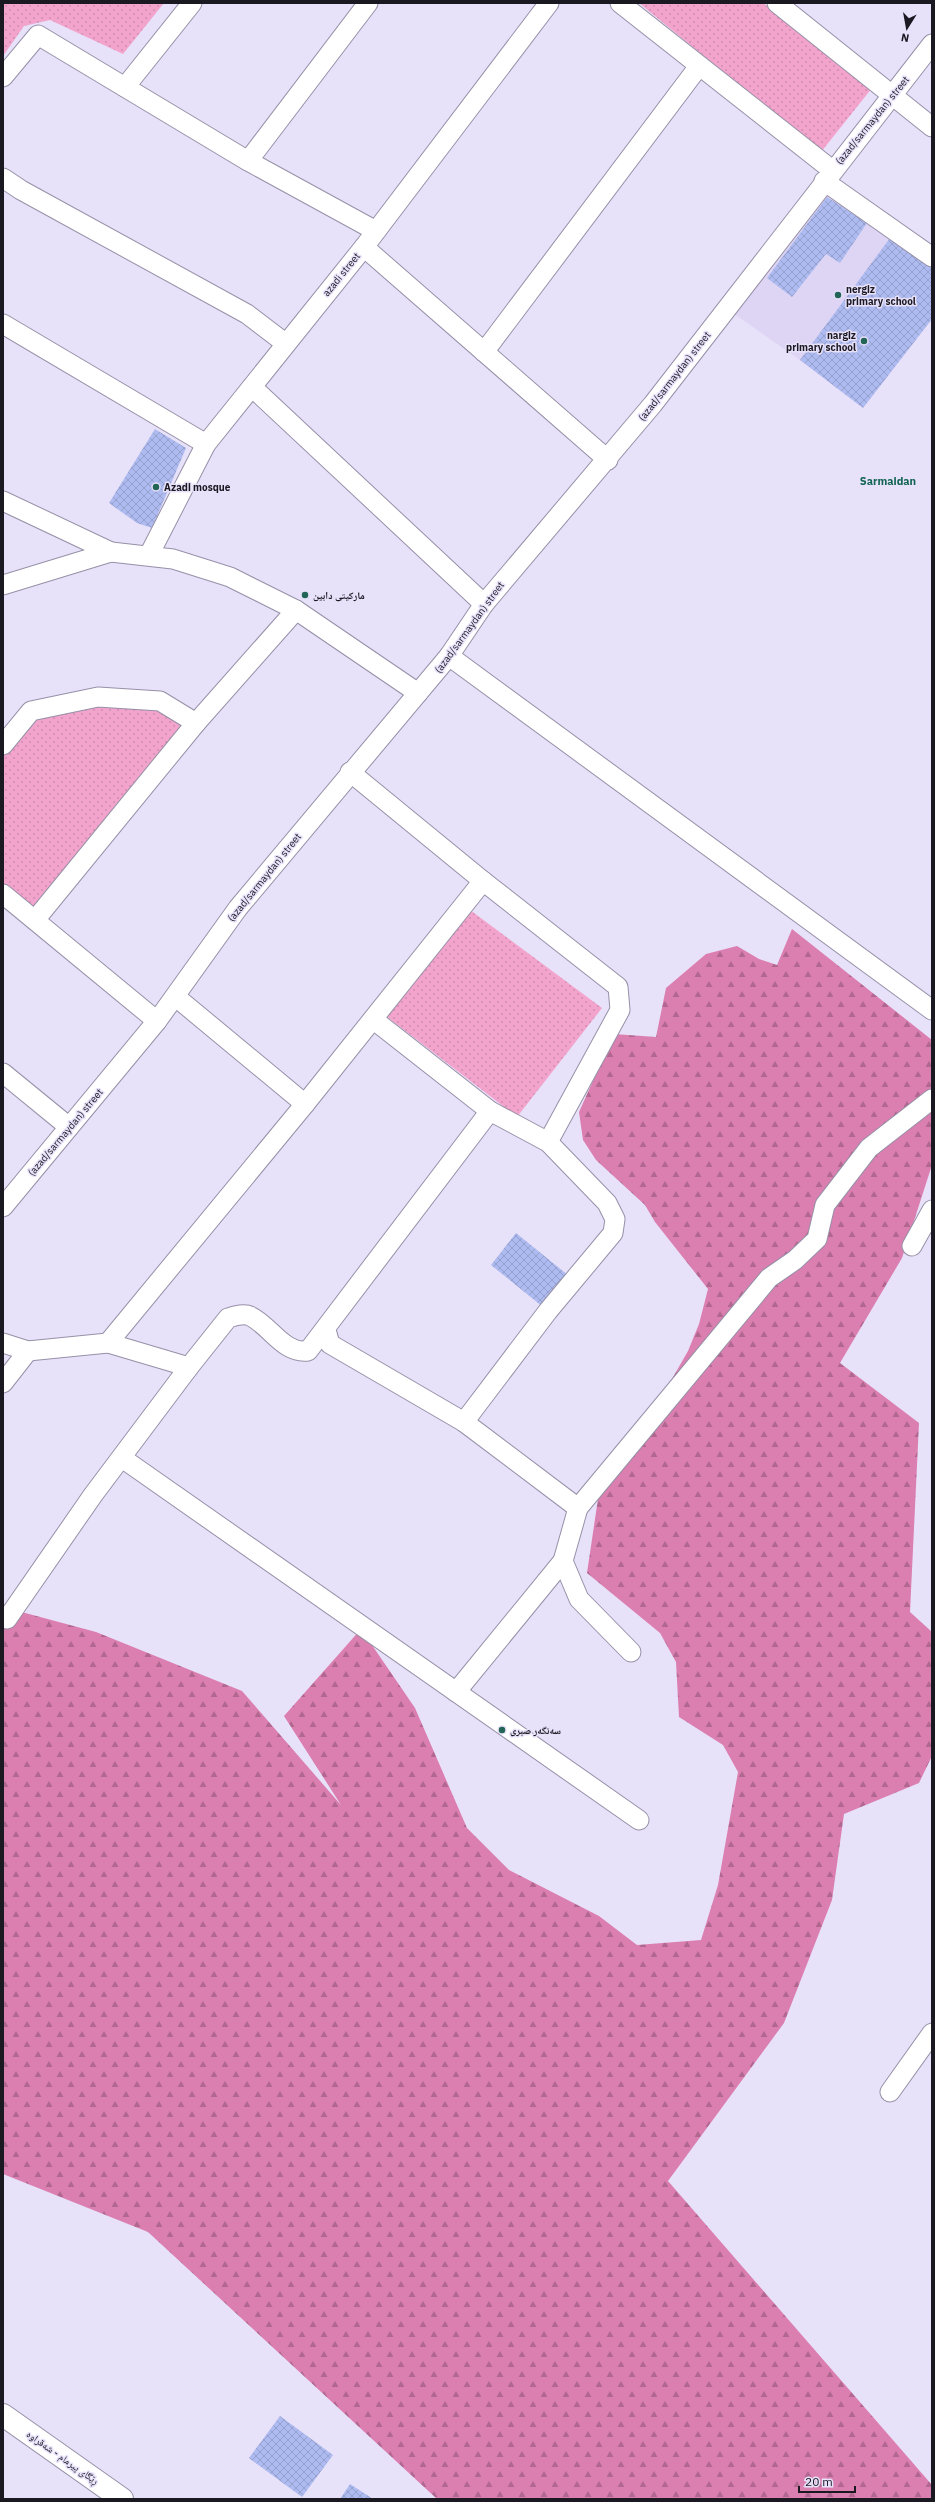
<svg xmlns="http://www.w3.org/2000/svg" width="935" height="2502" viewBox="0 0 935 2502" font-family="'IBM Plex Sans','Noto Naskh Arabic',sans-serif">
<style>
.built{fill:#ded5f5}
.grass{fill:url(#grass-dots)}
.forest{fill:url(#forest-firs)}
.building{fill:url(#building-cross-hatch)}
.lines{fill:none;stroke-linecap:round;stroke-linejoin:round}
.minor-casing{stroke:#9790a7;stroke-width:21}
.secondary-casing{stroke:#9790a7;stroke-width:24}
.minor{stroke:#fff;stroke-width:19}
.secondary{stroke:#fff;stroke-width:22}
.poi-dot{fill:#226556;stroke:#e8e1fa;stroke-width:1.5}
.labels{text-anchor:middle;stroke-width:3;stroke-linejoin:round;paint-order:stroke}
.street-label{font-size:10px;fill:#1a1821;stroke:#e8e1fa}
.poi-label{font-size:10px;font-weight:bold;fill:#1a1821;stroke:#e8e1fa;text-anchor:start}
.neighbourhood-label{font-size:11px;font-weight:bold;fill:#116453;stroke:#e8e1fa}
</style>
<defs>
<pattern id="grass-dots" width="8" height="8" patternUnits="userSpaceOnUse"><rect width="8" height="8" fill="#f2a4cc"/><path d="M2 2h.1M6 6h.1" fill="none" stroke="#cf8caf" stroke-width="1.8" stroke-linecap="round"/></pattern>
<pattern id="forest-firs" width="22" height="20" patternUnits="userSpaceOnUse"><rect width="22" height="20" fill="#db7fb0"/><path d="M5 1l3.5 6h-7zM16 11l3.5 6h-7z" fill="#b1678f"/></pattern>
<pattern id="building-cross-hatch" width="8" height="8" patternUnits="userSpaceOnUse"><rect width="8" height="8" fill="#aebbf0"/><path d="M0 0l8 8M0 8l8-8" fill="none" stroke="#95a0ce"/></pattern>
</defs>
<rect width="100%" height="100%" fill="#e8e1fa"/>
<polygon class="built" points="824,190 932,266 932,319 863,408 800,360 730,311"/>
<g class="grass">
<polygon points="3,3 164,3 123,54 50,20 24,26 3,56"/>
<polygon points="639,3 763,3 872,88 821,152"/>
<polygon points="160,701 196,723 35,920 3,894 3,745 31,711"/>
<polygon points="470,910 602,1008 517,1117 386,1016"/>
</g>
<polygon class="forest" points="792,929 932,1040 932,1165 902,1258 840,1363 919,1423 910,1612 932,1632 932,1756 919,1783 844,1814 832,1900 784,2023 668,2181 932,2485 932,2499 437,2499 148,2232 3,2174 3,1607 96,1632 242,1691 341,1805 284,1716 361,1629 415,1708 467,1828 509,1870 599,1916 637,1945 701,1940 718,1885 738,1772 723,1745 679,1717 676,1662 660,1633 587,1573 599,1492 641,1433 688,1351 699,1324 708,1289 655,1222 645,1205 596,1160 583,1140 579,1112 614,1034 656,1037 666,988 706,954 737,946 759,959 777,965"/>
<g class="building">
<polygon points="827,197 867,223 840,263 826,254 792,297 767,278"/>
<polygon points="890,238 932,266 932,319 863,408 800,360"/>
<polygon points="155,429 186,448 152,528 137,523 109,503"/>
<polygon points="516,1233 574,1280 548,1311 491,1265"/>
<polygon points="280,2416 333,2455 302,2497 249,2458"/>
<polygon points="350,2484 373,2499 340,2499"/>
</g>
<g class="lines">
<g class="minor-casing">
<g id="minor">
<polyline points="620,3 832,170"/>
<polyline points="777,3 932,127"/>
<polyline points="3,77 38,35 248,161 376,231"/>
<polyline points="125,87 192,3"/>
<polyline points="248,161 368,3"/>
<polyline points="3,178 21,190 247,314 285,343"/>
<polyline points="824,181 932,257"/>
<polyline points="364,247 608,460"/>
<polyline points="3,324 206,444"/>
<polyline points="484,352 699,66"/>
<polyline points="252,387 484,604"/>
<polyline points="3,501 111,552"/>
<polyline points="149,555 206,444 364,247 549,3"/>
<polyline points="3,585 111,552 173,559 230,577 296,610 418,693"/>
<polyline points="449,656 932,1010"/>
<polyline points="3,745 31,711 98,697 160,701 196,723"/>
<polyline points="350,772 483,881 618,987 620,1010 548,1142"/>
<polyline points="3,894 157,1021"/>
<polyline points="35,920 196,723 296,610"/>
<polyline points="176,997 305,1104"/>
<polyline points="374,1020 490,1111 548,1142 607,1203 615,1219 613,1233 548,1311 464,1422"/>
<polyline points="3,1073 69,1127"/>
<polyline points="3,1207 157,1021 238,908 449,656 484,604 653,404 932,44"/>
<polyline points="912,1246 932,1210"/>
<polyline points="326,1330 330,1344 464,1422 578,1508 563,1561 579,1599 631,1652"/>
<polyline points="3,1343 28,1351 3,1383"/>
<polyline points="108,1343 305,1104 483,881"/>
<path d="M185 1372 228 1318C235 1316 244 1313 250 1316 270 1325 283 1354 308 1351L490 1111"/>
<polyline points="122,1458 639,1820"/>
<polyline points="578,1508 769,1278 795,1260 817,1239 825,1205 869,1148 932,1099"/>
<polyline points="7,1619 93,1495 189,1367 108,1343 28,1351"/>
<polyline points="456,1692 563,1561"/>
<polyline points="890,2092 932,2033"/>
</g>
</g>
<g class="secondary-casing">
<polyline id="secondary" points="3,2415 122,2499"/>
</g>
<use href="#minor" class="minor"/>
<use href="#secondary" class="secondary"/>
</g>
<g class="poi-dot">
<circle cx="838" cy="295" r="4"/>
<circle cx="864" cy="341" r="4"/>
<circle cx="156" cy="487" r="4"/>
<circle cx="305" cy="595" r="4"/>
<circle cx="502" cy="1730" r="4"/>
</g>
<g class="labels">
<g class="street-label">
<text transform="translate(872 120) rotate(-51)" y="4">(azad/sarmaydan) street</text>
<text transform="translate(341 274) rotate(-51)" y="4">azadi street</text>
<text transform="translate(674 376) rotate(-52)" y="4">(azad/sarmaydan) street</text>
<text transform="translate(469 627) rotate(-54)" y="4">(azad/sarmaydan) street</text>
<text transform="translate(264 877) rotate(-51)" y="4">(azad/sarmaydan) street</text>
<text transform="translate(65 1132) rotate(-50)" y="4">(azad/sarmaydan) street</text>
<text transform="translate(63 2457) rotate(35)" y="4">ڕێگای پیرمام - شەقراوە</text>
</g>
<g class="poi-label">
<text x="846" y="293">nergiz<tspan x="846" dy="12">primary school</tspan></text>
<text x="856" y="339" text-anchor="end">nargiz<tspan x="856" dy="12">primary school</tspan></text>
<text x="164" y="491">Azadi mosque</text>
<text x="313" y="599">ماركيتى دابين</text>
<text x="510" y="1734">سەنگەر صبری</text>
</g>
<g class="neighbourhood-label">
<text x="888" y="485">Sarmaidan</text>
</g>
</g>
<rect width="935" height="2502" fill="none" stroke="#1a1821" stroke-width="8"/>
<g transform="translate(907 28) rotate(191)" stroke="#e8e1fa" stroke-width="3" paint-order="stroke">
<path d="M0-3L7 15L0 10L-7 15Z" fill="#1a1821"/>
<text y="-6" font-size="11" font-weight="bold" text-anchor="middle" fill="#1a1821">N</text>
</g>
<path d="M799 2486v6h56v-6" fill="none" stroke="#1a1821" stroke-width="2"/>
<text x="805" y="2486" font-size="12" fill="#1a1821" stroke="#e8e1fa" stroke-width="3" paint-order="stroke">20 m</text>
</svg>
